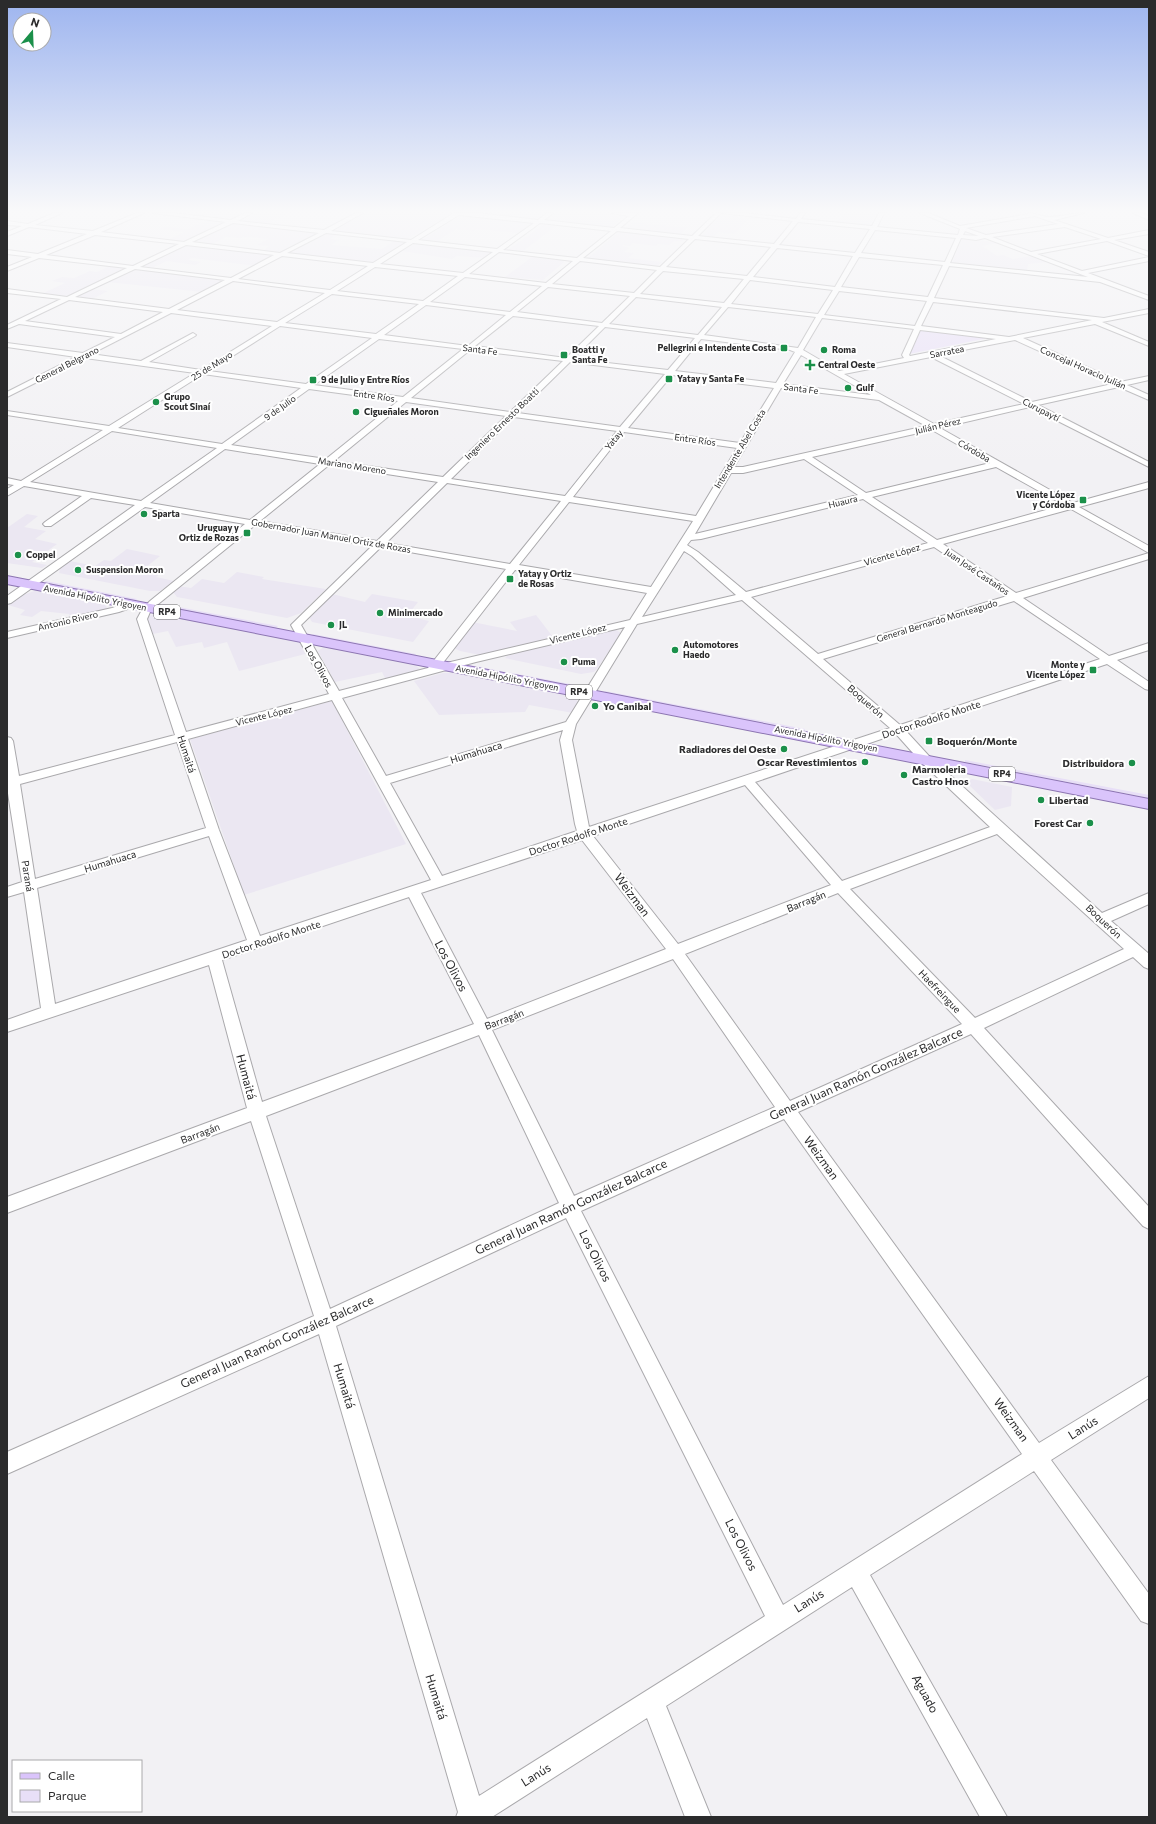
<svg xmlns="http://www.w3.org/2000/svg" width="1156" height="1824" viewBox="0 0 1156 1824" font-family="Commissioner,sans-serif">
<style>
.built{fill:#ebe7f2}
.green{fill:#e8dff7}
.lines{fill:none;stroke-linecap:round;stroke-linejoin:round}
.minor-casing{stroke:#aaa9ac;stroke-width:2}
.major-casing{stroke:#8c75b1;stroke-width:2}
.minor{fill:#fff;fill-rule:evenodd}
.major{fill:#dac4fb;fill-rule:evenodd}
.poi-dot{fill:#1b904a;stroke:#fff;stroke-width:1.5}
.labels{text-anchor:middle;stroke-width:4;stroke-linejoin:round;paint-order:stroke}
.far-poi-label{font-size:9px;font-weight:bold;fill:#2b2b2c;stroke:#fff;text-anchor:start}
.far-street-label{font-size:9px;fill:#2b2b2c;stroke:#fff}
.shield{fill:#fff;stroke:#6b6b6b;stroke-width:1}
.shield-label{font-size:9px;font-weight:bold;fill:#2b2b2c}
.street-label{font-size:10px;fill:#2b2b2c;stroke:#fff}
.poi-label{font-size:10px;font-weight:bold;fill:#2b2b2c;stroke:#fff;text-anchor:start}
.near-street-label{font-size:12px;fill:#2b2b2c;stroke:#fff}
</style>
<rect width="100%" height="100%" fill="#f2f1f4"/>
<g class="built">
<polygon points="165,213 245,213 228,220"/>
<polygon points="252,213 278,213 287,214 266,224 237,220"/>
<polygon points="366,213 443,213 450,215 407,239 332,231"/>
<polygon points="473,213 547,213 535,220"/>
<polygon points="557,213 610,213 627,215 611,227 547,221"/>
<polygon points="843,213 876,213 868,226 837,223"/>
<polygon points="721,215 750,218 734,234 718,232 712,238 701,237"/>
<polygon points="460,216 530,223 531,224 518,233 477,229 474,231 456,229 436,242 422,240"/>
<polygon points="208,221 225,222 184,242 168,240 184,232 159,229 165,227 188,229"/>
<polygon points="632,222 668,226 688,227 679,235 625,229"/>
<polygon points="235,223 317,232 319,233 278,252 262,251 270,246 257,245 268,239 250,237 238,238 226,237 210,245 193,243"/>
<polygon points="543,225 556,226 523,251 508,250"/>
<polygon points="618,233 620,232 684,240 682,241 674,241 669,245 658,244 656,246 633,243 630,246 623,245 622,246 629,248 624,252 634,253 628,258 662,262 657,266 588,258"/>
<polygon points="329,234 338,234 330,239 339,240 331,245 382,249 395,240 407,242 376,262 372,263 290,253 325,235"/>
<polygon points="964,238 999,243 982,246 997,256 1003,255 1013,259 1031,256 1047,262 1028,264 1027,271 952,263 962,239"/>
<polygon points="416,243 495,252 486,258 457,256 452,259 402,251"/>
<polygon points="188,245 275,255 256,266 192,258 188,260 201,262 195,265 167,261 152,268 142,266"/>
<polygon points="532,257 562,260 564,262 543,280 505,277"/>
<polygon points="112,265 128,268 70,296 63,297 41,294 65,283 52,281 62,277 74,278 90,271 97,272"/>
<polygon points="139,269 226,280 203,292 107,282 133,270"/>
<polygon points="90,289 108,291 90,300 75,297"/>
<polygon points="27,514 38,516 24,527 46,531 35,539 57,544 32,562 47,565 42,568 7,563 7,528"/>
<polygon points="127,549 160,556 146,567 163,571 156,577 174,581 160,591 150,591 59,573 60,568 70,561 95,566 104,560 111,561"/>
<polygon points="237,572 264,577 262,579 326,589 301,613 287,618 177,597 173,592 178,586 191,588 202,579 224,583"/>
<polygon points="37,590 105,604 107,608 101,612 71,618 69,614 41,611 32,617 20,615 25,610 8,605 23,595"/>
<polygon points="332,594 365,602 372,594 418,602 407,616 429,621 413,642 312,622 309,617"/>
<polygon points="156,613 298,641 302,642 309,653 239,671 227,642 204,648 202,642 176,647 168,631 153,634 146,620 149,616"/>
<polygon points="536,615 553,637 488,655 480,655 460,651 454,648 472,622 517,631 510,622"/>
<polygon points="615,629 621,633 597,669 594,672 581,674 505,658 507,656 599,631"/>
<polygon points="324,647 415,665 420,669 419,672 387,682 382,672 335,682 318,651"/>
<polygon points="443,673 453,673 570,696 575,697 578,702 573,713 529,705 525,712 439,715 414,681"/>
<polygon points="332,701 406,844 244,895 190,739"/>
<polygon points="972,779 1012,787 1011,806 995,810 967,783"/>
</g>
<g class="green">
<polygon points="920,329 993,337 909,354"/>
<polygon points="46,581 137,599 135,601 44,583"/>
<polygon points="163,604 278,626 276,628 161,606"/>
<polygon points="313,634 416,654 415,656 311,636"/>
<polygon points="469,665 581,686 579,688 467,667"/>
<polygon points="605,691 805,729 804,731 604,693"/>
<polygon points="965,760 1149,795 1149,798 965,762"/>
</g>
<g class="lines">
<g class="minor-casing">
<g id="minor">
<path d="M54 213H62L35 225 93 231 137 213H144L101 232 184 242 226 222 153 213H173L231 220 245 213H252L238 221 324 230 356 213H363L331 231 411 240 454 213H477L538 220 547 213H553L544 220 614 228 629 216 612 213H638L620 228 692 236 716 213H721L698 236 774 244 793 221 722 213H744L796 219 800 213H805L801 219 872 226 879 213H884L877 227 958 235 960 229 920 213H928L960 226 1029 214 1028 213C1035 213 1042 217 1049 217 1061 217 1072 213 1084 213L1054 220 1108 238 1149 230V234L1114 240 1149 252V256L1107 241 1037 254 1082 271 1149 257V261L1088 273 1149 296V300L1100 282 949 266 934 298 1104 318 1149 309V313L1102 322 1149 342V346L1095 324 1023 338 1120 382 1149 376V380L1127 385 1149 395V400L1119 387 1038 405 1149 462V467L1030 407 940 428 1073 503 1149 482V488L1079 507 1149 546V553L1071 509 943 544 1016 593 1149 553V559L1023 598 1109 656 1149 643V650L1117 660 1149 682V690L1145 689 1107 664 906 731 929 756 1102 913 1149 893V904L1111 921 1149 954V969L1144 967 1133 957 984 1028 1149 1207V1229L1143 1226 971 1034 798 1112 1039 1443 1149 1376V1398L1051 1460 1149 1594V1624L1141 1621 1034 1471 870 1575 1007 1817H980L852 1587 666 1706 711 1817H685L647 1718 492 1817H456L458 1812 319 1334 7 1474V1452L314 1316 251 1121 7 1213V1197L247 1108 209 965 7 1032V1020L41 1008 24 892 7 897V887L22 882 7 787V737L11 738 13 741 19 776 175 735 137 619 143 608 150 601 245 524 145 507 11 603 7 604V596L135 505 91 498 51 526H45L43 524 45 522 82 496 24 486 7 496V489L14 485 7 484V478L21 481 103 430 7 415V411L109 426 195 373 85 358 7 397V392L76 357 7 347V343L83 353 115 337 19 324 7 329V325L61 299 7 293V289L67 297 127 268 39 258 7 271V267L32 257 7 254V250L38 254 87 234 29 227 7 236V232L22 226 7 225V221L28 224ZM459 215 534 223 497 249 418 240ZM1035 216 1058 224 986 235 966 228ZM798 222 870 229 855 253 779 245ZM233 223 319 233 280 253 192 242ZM540 223 611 231 577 258 503 250ZM1065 227 1101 239 1031 252 992 237ZM875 230 956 238 945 262 861 253ZM617 231 689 239 660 267 583 258ZM965 231 979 236 963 235ZM326 233 407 242 373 263 287 253ZM95 235 179 244 133 266 46 255ZM961 238 976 240 985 238 1088 277 950 263ZM695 239 771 247 747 276 666 267ZM413 243 493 252 463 273 380 264ZM186 245 274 255 231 278 140 267ZM777 248 853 256 835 287 753 277ZM499 252 573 261 546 283 469 274ZM282 256 368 266 330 290 238 279ZM859 257 943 265 928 297 841 287ZM580 261 657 270 634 293 552 284ZM375 267 458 276 423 301 337 291ZM135 269 225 280 169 309 75 297ZM663 271 744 279 724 303 640 294ZM465 277 542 286 510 312 430 302ZM750 280 833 290 818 314 731 304ZM233 281 325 293 277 322 177 310ZM548 287 630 296 602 323 517 312ZM839 291 927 301 915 326 824 315ZM332 294 419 304 376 334 285 323ZM636 297 722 307 698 335 609 324ZM69 300 163 312 121 334 25 321ZM933 302 1092 320 1009 337 921 326ZM426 305 506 315 468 346 384 335ZM728 307 816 317 798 348 704 335ZM171 313 272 326 201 370 149 362 195 336 196 335 193 333 141 361 91 354ZM513 316 599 326 566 358 475 346ZM822 318 914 329 902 355 904 358 839 371 803 350ZM280 326 372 338 306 384 209 371ZM605 327 695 338 668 370 573 359ZM920 330 996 339 910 356 909 355ZM379 339 463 349 403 397 314 385ZM701 339 790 350 795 352 776 383 675 371ZM1015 340 1112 384 1032 402 938 355ZM470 350 563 361 510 412 411 398ZM801 355 871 395 783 384ZM931 357 1024 404 934 424 844 374ZM570 362 665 374 620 427 518 413ZM203 374 301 388 222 444 118 428ZM672 375 774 388 740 443 628 428ZM781 388 879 400 926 426 743 467H734ZM309 389 398 401 326 459 231 445ZM406 402 506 416 443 477 334 461ZM514 417 617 431 565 496 451 479ZM932 430 990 463 866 493 812 457ZM112 431 217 448 141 501 30 482ZM624 432 737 448 696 516 573 497ZM225 449 320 464 250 520 150 503ZM804 459 858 495 695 534 731 473H743ZM329 465 438 482 377 541 260 521ZM996 467 1064 505 937 540 872 497ZM447 483 561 501 510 564 386 543ZM863 499 928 543 746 592 698 552 687 545 691 540 701 539ZM569 502 693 521 651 587 519 565ZM254 526 372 546 291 625 329 694 186 732 147 619 150 612 157 605ZM381 547 506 569 428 668 339 691 301 625ZM934 547 1007 596 818 654 751 597ZM684 551 692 556 736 595 642 617ZM515 570 647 593 630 620 442 664ZM742 600 890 728 589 827 572 740 576 724 637 624ZM1014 601 1100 659 900 725 823 659ZM625 627 566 722 386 776 342 698 476 662ZM332 700 431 880 260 936 219 830 188 739ZM563 730 560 740 575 824 577 831 442 876 390 783ZM896 734 921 762 990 827 842 881 755 782ZM177 742 206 828 35 879 20 784ZM745 785 831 885 678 944 593 836ZM997 834 1124 949 975 1018 850 889ZM209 836 247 940 55 1004 37 888ZM582 840 666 949 487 1019 421 893ZM838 893 962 1024 790 1101 685 954ZM409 897 474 1024 262 1102 222 960ZM673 959 775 1107 574 1196 492 1030ZM479 1035 559 1203 330 1309 266 1116ZM784 1119 1022 1454 783 1605 581 1211ZM566 1218 765 1616 479 1796 336 1326Z"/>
<polygon points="1133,213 1141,213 1149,216 1149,220"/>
<polygon points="129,602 133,603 134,605 133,607 119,612 7,638 7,632 112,608"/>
</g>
</g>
<g class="major-casing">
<polygon id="major" points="7,576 1149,799 1149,809 7,584"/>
</g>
<use href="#minor" class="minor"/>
<use href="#major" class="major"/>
</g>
<linearGradient id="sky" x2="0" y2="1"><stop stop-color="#9eb5ef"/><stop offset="0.45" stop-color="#f9f9fa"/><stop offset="1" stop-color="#f9f9fa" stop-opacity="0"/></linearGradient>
<rect width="1156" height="469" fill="url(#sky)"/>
<g class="poi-dot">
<rect x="780" y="344" width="8" height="8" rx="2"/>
<circle cx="824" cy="350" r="4"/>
<rect x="560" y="351" width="8" height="8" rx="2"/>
<path d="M808 359h4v4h4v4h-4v4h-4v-4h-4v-4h4z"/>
<rect x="665" y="375" width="8" height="8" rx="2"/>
<rect x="309" y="376" width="8" height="8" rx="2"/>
<circle cx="848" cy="388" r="4"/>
<circle cx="156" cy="402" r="4"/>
<circle cx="356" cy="412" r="4"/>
<rect x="1079" y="496" width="8" height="8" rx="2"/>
<circle cx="144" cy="514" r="4"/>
<rect x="243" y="529" width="8" height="8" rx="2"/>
<circle cx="18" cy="555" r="4"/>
<circle cx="78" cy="570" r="4"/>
<rect x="506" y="575" width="8" height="8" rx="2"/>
<circle cx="380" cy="613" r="4"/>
<circle cx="331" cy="625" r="4"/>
<circle cx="675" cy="650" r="4"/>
<circle cx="564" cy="662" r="4"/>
<rect x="1089" y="666" width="8" height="8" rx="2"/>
<circle cx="595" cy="706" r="4"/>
<rect x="925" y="737" width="8" height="8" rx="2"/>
<circle cx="784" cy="749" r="4"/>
<circle cx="865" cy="762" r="4"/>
<circle cx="1132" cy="763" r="4"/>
<circle cx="904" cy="775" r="4"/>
<circle cx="1041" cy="800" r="4"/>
<circle cx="1090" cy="823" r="4"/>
</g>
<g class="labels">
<g class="far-poi-label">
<text x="776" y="351" text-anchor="end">Pellegrini e Intendente Costa</text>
<text x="572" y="353">Boatti y<tspan x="572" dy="10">Santa Fe</tspan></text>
<text x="832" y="353">Roma</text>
<text x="818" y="368">Central Oeste</text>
<text x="677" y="382">Yatay y Santa Fe</text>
<text x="321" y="383">9 de Julio y Entre Ríos</text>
<text x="856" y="391">Gulf</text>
<text x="164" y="400">Grupo<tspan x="164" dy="10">Scout Sinaí</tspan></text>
<text x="364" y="415">Cigueñales Moron</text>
<text x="1075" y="498" text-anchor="end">Vicente López<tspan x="1075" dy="10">y Córdoba</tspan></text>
<text x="152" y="517">Sparta</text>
<text x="239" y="531" text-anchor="end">Uruguay y<tspan x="239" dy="10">Ortiz de Rozas</tspan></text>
<text x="26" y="558">Coppel</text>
<text x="86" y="573">Suspension Moron</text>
<text x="518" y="577">Yatay y Ortiz<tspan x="518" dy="10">de Rosas</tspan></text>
<text x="388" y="616">Minimercado</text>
<text x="339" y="628">JL</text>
<text x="683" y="648">Automotores<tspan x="683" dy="10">Haedo</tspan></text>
<text x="572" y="665">Puma</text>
<text x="1085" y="668" text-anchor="end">Monte y<tspan x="1085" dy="10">Vicente López</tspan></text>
</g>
<g class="far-street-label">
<text transform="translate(480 350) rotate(7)" y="3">Santa Fe</text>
<text transform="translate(947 352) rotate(-11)" y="3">Sarratea</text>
<text transform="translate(67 365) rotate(-27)" y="3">General Belgrano</text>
<text transform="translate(212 366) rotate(-32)" y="3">25 de Mayo</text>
<text transform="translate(1083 368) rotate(24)" y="3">Concejal Horacio Julián</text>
<text transform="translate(801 389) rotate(7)" y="3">Santa Fe</text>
<text transform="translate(374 396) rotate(8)" y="3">Entre Ríos</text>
<text transform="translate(280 408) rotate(-35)" y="3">9 de Julio</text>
<text transform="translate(1041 410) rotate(27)" y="3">Curupaytí</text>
<text transform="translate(502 424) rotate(-44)" y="3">Ingeniero Ernesto Boatti</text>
<text transform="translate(938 426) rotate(-13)" y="3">Julián Pérez</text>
<text transform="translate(614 440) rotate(-51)" y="3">Yatay</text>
<text transform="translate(695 440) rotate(8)" y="3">Entre Ríos</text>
<text transform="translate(740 449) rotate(-59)" y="3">Intendente Abel Costa</text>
<text transform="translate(974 451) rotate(30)" y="3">Córdoba</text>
<text transform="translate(352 466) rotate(9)" y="3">Mariano Moreno</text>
<text transform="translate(843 502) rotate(-14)" y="3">Huaura</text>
<text transform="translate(331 536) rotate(10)" y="3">Gobernador Juan Manuel Ortiz de Rozas</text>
<text transform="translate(892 555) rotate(-16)" y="3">Vicente López</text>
<text transform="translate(977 572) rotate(34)" y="3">Juan José Castaños</text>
<text transform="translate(95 598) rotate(11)" y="3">Avenida Hipólito Yrigoyen</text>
<text transform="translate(68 621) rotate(-13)" y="3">Antonio Rivero</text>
<text transform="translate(937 621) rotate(-17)" y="3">General Bernardo Monteagudo</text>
<text transform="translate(578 634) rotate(-14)" y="3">Vicente López</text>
<text transform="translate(507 678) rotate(11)" y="3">Avenida Hipólito Yrigoyen</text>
<text transform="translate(264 716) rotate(-14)" y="3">Vicente López</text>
<text transform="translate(826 739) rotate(11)" y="3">Avenida Hipólito Yrigoyen</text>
</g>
<g class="shield">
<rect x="154" y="605" width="26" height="14" rx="3"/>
<rect x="566" y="685" width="26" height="14" rx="3"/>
<rect x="989" y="767" width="26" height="14" rx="3"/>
</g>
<g class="shield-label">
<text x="167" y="615">RP4</text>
<text x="579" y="695">RP4</text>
<text x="1002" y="777">RP4</text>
</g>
<g class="street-label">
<text transform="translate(319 666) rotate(61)" y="4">Los Olivos</text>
<text transform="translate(866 701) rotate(41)" y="4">Boquerón</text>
<text transform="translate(931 719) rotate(-18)" y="4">Doctor Rodolfo Monte</text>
<text transform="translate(476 752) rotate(-17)" y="4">Humahuaca</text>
<text transform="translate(187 754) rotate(72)" y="4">Humaitá</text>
<text transform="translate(578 836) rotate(-18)" y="4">Doctor Rodolfo Monte</text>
<text transform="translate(110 861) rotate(-17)" y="4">Humahuaca</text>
<text transform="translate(28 876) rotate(81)" y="4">Paraná</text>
<text transform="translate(806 901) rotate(-22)" y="4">Barragán</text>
<text transform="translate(1104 921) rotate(43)" y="4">Boquerón</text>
<text transform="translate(271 939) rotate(-18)" y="4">Doctor Rodolfo Monte</text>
<text transform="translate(940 991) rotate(46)" y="4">Haefreingue</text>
<text transform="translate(504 1019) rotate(-21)" y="4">Barragán</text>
<text transform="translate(200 1133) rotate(-21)" y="4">Barragán</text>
</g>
<g class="poi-label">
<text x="603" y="710">Yo Canibal</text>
<text x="937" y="745">Boquerón/Monte</text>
<text x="776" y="753" text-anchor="end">Radiadores del Oeste</text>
<text x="857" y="766" text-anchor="end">Oscar Revestimientos</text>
<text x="1124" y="767" text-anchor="end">Distribuidora</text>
<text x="912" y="773">Marmoleria<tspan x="912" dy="12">Castro Hnos</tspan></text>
<text x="1049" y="804">Libertad</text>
<text x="1082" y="827" text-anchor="end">Forest Car</text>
</g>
<g class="near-street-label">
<text transform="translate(632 895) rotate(53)" y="4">Weizman</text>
<text transform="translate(451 966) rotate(62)" y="4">Los Olivos</text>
<text transform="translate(866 1074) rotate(-24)" y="4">General Juan Ramón González Balcarce</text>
<text transform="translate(246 1077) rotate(75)" y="4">Humaitá</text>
<text transform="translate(821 1158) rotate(54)" y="4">Weizman</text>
<text transform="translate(571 1207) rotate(-25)" y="4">General Juan Ramón González Balcarce</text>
<text transform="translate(595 1256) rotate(63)" y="4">Los Olivos</text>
<text transform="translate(277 1342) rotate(-24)" y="4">General Juan Ramón González Balcarce</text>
<text transform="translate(344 1386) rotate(73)" y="4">Humaitá</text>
<text transform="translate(1011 1420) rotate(54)" y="4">Weizman</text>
<text transform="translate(1083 1428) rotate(-32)" y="4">Lanús</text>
<text transform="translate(741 1545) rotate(63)" y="4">Los Olivos</text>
<text transform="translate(809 1601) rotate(-32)" y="4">Lanús</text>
<text transform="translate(925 1694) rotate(61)" y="4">Aguado</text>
<text transform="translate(436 1697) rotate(73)" y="4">Humaitá</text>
<text transform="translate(536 1775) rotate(-32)" y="4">Lanús</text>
</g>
</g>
<rect width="1156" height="1824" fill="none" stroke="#2b2b2c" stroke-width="16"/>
<rect x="12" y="1760" width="130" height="52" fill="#ffffff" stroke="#aaaaab"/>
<rect x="20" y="1773" width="20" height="6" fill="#dac4fb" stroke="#aaaaab"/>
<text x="48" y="1780" font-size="12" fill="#2b2b2c">Calle</text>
<rect x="20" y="1790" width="20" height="12" fill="#e8dff7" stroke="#aaaaab"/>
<text x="48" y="1800" font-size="12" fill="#2b2b2c">Parque</text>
<g transform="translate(32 32) rotate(19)"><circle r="19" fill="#ffffff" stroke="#aaaaab"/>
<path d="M0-3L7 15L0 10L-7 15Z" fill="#1b904a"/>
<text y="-6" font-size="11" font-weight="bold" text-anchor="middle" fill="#2b2b2c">N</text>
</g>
</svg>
